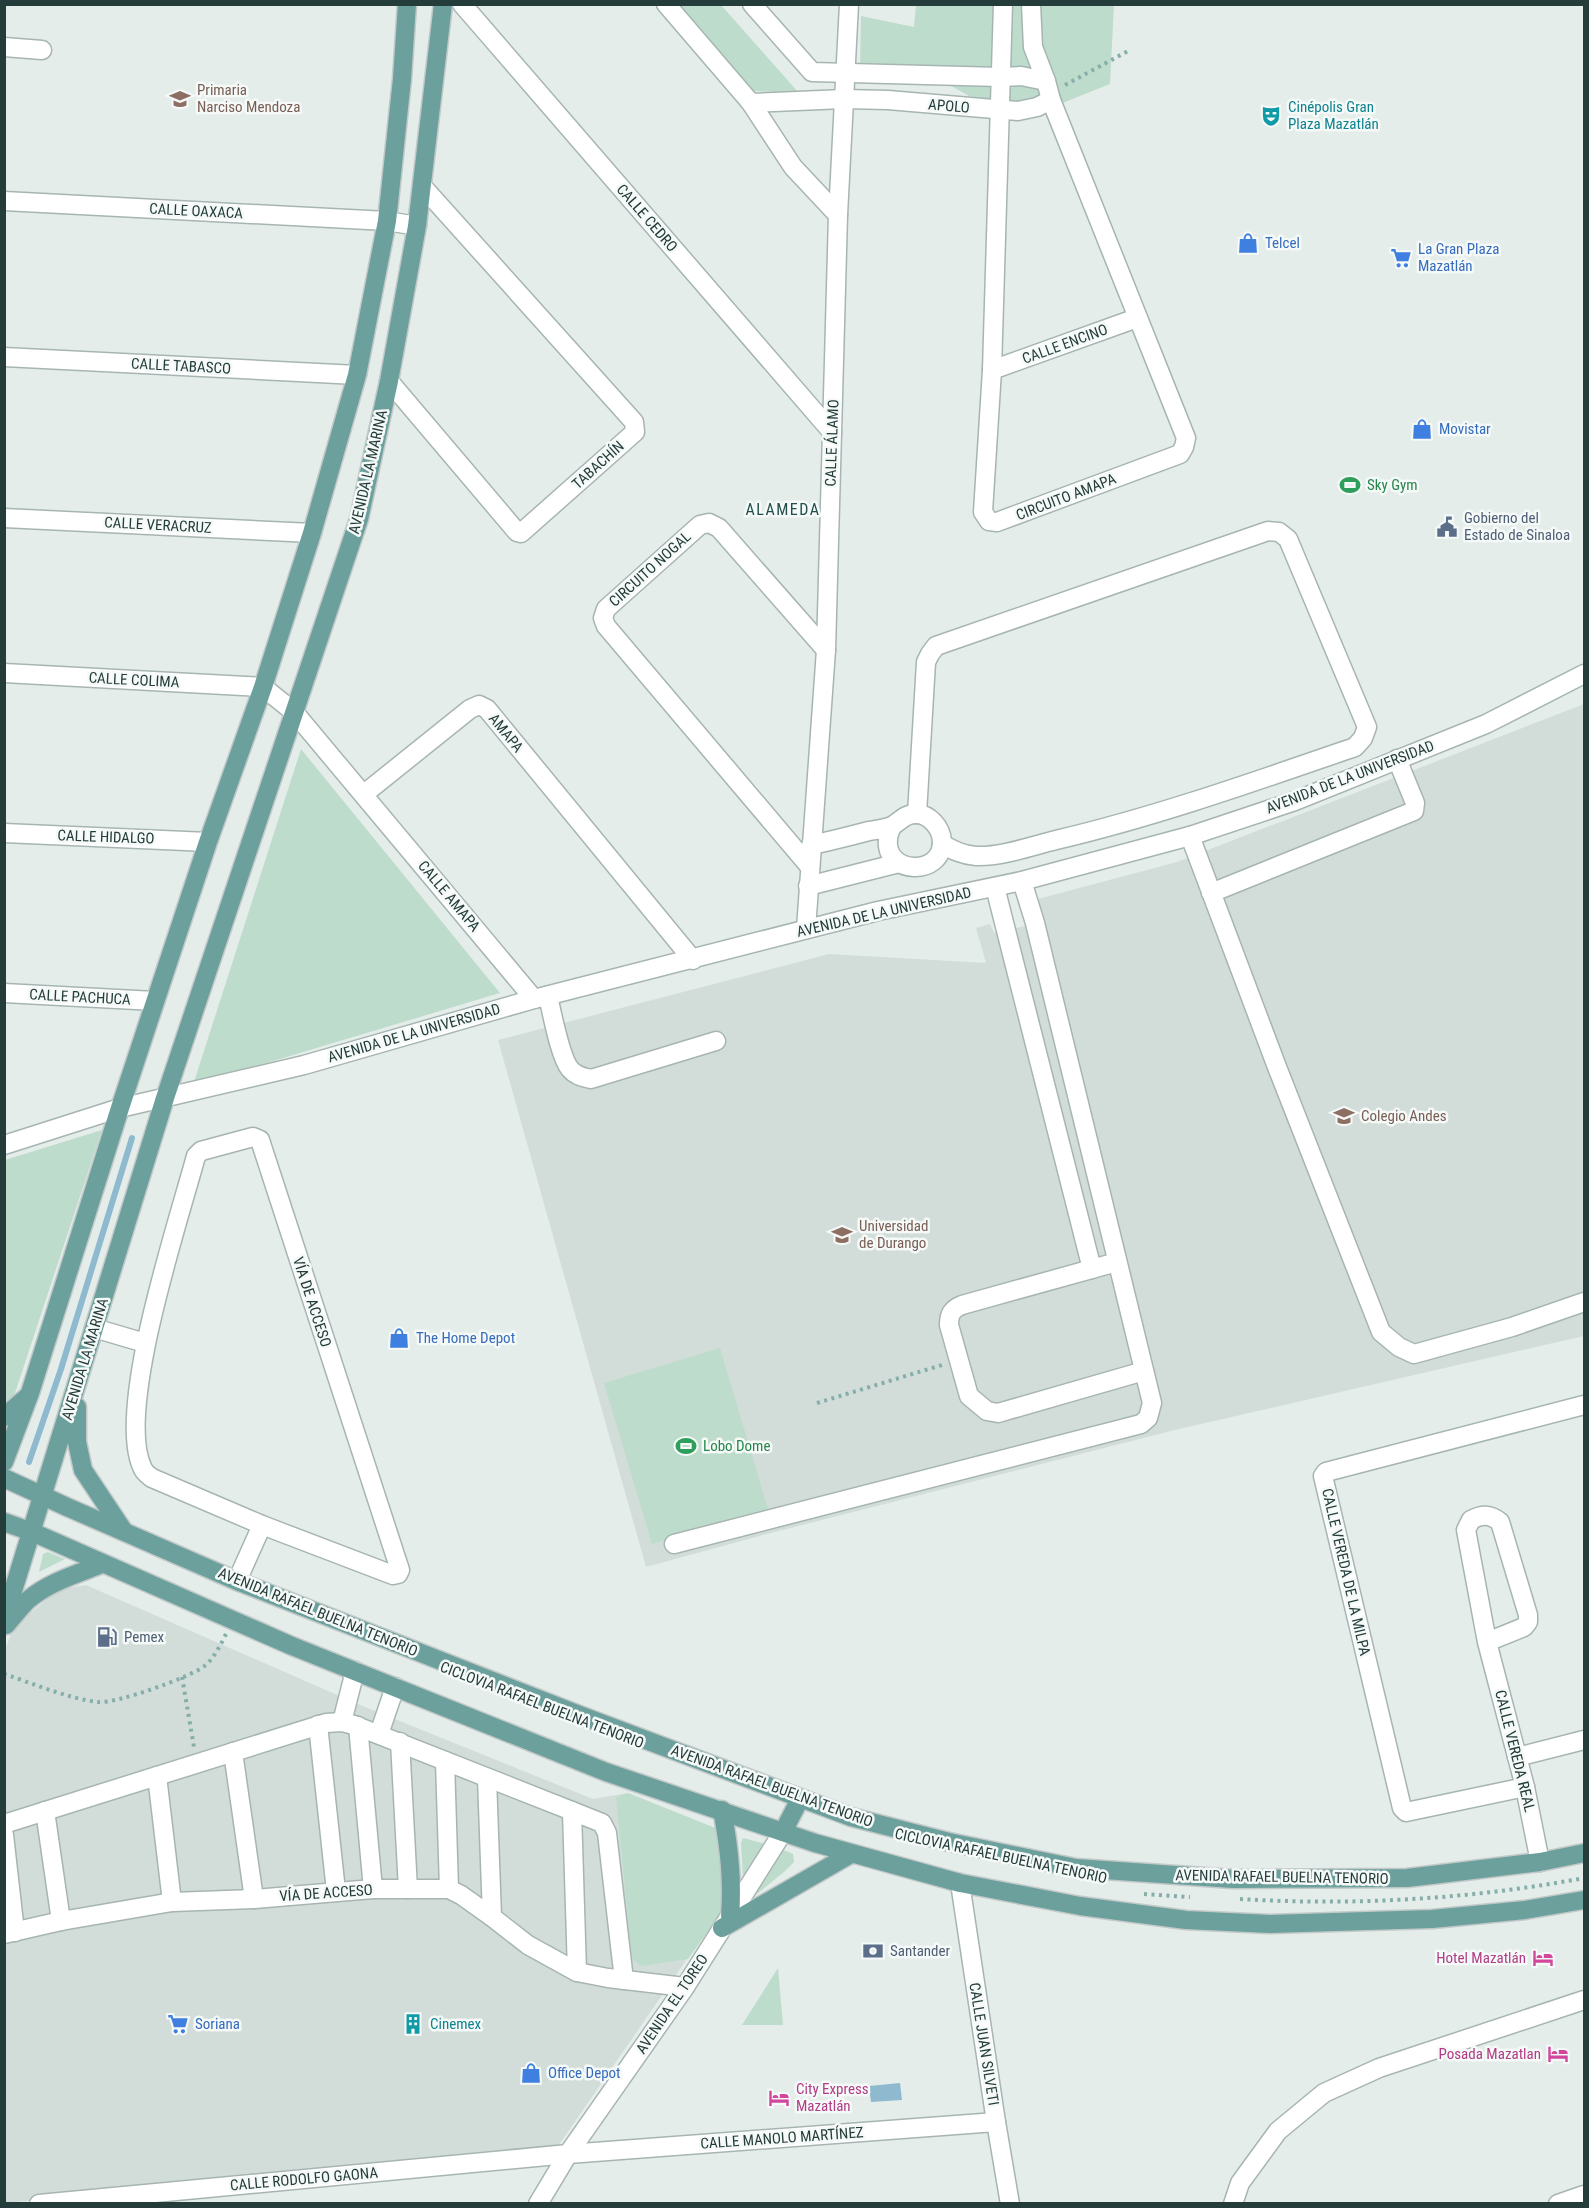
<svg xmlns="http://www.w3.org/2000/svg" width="1589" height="2208" viewBox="0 0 1589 2208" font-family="'Roboto Condensed',sans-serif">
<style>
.built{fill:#d2ddda}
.green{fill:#bedccc}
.water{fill:#8fb9ce}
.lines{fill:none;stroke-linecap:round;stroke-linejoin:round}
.stream{stroke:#8fb9ce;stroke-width:6}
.minor-casing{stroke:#a7b5b2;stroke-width:21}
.major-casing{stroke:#c2c9c8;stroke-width:21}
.path{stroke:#86aea9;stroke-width:4;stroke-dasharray:3 4.5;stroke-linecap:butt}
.minor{stroke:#fff;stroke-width:18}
.major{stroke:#6ba09c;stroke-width:18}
.labels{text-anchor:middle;stroke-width:5;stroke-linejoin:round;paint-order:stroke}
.education-label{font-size:15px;fill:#785e54;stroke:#f5f9f8;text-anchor:start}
.street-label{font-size:15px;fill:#243d3b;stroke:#f5f9f8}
.culture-label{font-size:15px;fill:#0d838f;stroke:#f5f9f8;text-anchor:start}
.shop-label{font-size:15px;fill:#366cbe;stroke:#f5f9f8;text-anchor:start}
.leisure-label{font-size:15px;fill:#27864d;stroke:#f5f9f8;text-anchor:start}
.service-label{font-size:15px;fill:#4e5e75;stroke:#f5f9f8;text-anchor:start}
.hotel-label{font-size:15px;fill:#b23c85;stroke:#f5f9f8;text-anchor:end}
.neighbourhood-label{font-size:16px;letter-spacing:1.5px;fill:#214f4c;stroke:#f5f9f8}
</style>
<rect width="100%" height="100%" fill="#e4edea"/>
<g class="built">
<polygon points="1584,704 1584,1336 1175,1430 767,1534 646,1567 498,1040 829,954 986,963 976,928 990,924 994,933 1043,922 1038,899 1177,862"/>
<polygon points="86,1585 360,1705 593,1799 628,1793 715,1828 722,1912 687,1959 554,2152 5,2203 4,1652 14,1627 58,1590"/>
</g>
<g class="green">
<polygon points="677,5 721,5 799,93 754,91"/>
<polygon points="916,5 1114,5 1110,84 1060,104 1018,106 969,96 939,79 860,69 861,16 914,27"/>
<polygon points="301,749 500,993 193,1085"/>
<polygon points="102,1130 13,1399 5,1406 5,1160"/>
<polygon points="720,1348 768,1509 652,1544 604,1383"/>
<polygon points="48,1552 65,1559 39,1572 43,1554"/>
<polygon points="628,1793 715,1828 726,1849 722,1912 688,1959 641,1966 632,1959 616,1797"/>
<polygon points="743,1838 766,1844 743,1879 741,1843"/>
<polygon points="784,1850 793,1854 794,1862 784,1872 753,1897 750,1893 776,1854"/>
<polygon points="778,1968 783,2025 742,2025"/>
</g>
<polygon class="water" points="900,2083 902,2100 871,2102 869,2086"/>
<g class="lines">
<polyline class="stream" points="29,1462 61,1369 132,1138"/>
<g class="minor-casing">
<g id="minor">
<polyline points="462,4 832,432"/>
<polyline points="666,4 751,103 793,167 838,215"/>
<polyline points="752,4 812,72 1000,77 1021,76 1046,81"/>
<polyline points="1003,4 992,370 983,512 989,521 997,522 1180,454 1184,447 1186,438 1051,100 1046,81 1033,47 1031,4"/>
<polyline points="4,47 42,50"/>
<polyline points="751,103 844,99 888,100 1018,111 1037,107 1051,100"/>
<polyline points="4,201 387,221 417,226"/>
<polyline points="4,357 357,375"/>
<polyline points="992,370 1137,318"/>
<polyline points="389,381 517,532 521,533 635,432 634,422 423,187"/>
<polyline points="4,518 312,533"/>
<polyline points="4,673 263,687 294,712 534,999"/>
<polyline points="364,794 470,709 479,705 487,709 693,960"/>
<path d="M917 814 926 662 930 654 936 646 1268 531 1279 532 1288 539 1367 727 1363 738 1355 747C1256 781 1158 816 1056 840 1031 846 1002 857 976 856 962 855 953 850 942 844"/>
<polyline points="4,833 208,842"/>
<polyline points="1190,836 1277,1067 1381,1332 1399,1347 1414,1354 1512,1327 1584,1302"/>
<path d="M811 845C831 841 850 836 869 831 876 830 885 829 892 826 901 821 904 814 916 814 930 814 941 828 942 841 943 877 884 875 888 839 888 835 891 829 892 826"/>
<polyline points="810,867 606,626 603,618 606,609 700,525 709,523 719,528 826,650"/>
<polyline points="808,886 899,863"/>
<polyline points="995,887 1092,1269"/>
<polyline points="1211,893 1414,811 1415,803 1397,759"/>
<polyline points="806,929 826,650 838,215 849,4"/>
<polyline points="4,993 155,1001"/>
<path d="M548 996C552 1013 560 1057 570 1069 576 1076 583 1077 591 1079L716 1041"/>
<path d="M253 1137 260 1140 400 1570 398 1574 393 1575 262 1525 152 1478C148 1475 145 1473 143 1469 114 1413 179 1220 196 1156L201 1151Z"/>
<polyline points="4,1145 120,1108 304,1065 534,999 878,911 1022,881 1190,836 1295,801 1486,724 1584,674"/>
<path d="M1117 1262 962 1305C952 1309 949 1314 949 1325L969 1396 987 1411 998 1413 1144 1371"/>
<polyline points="94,1328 145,1343"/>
<polyline points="674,1544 1141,1424 1148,1418 1152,1403 1035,923 1022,881"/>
<polyline points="237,1581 262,1525"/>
<path d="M1487 1642 1524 1627 1528 1622V1615L1500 1522C1490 1514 1482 1514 1471 1520L1466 1530 1487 1642 1525 1787 1540 1862"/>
<polyline points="342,1722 355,1671"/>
<polyline points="318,1725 336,1891"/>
<polyline points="358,1726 373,1889"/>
<polyline points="379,1734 395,1687"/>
<polyline points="400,1742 408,1889"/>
<polyline points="233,1752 254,1899"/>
<polyline points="1517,1757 1584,1740"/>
<polyline points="445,1761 449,1889"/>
<polyline points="157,1776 172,1902"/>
<polyline points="487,1778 492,1917"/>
<polyline points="1525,1787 1406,1812 1402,1808 1323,1476 1326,1472 1584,1405"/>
<polyline points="45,1811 61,1921"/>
<polyline points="4,1824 326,1723 342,1722 354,1725 572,1811"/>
<polyline points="4,1835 15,1932"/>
<polyline points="960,1883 996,2122 1010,2204"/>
<polyline points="4,1934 61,1921 172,1902 254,1899 373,1889 449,1889 461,1895 492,1917 528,1945 577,1972 608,1978 685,1987"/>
<polyline points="577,1972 572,1811 602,1823 607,1833 624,1980"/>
<polyline points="39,2204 568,2154 996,2122"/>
<polyline points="538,2204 568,2154 685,1987 783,1832"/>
<polyline points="1233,2204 1240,2183 1278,2131 1324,2093 1379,2068 1584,2000"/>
<polyline points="1558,2204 1584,2195"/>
</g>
</g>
<g class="major-casing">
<g id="major">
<polyline points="77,1407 77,1442 83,1470 123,1530"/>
<polyline points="4,1417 27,1397"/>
<polyline points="4,1462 30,1393 120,1108 208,842 263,687 312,533 357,375 387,221 402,79 407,4"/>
<polyline points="4,1478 67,1507 237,1581 582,1716 851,1817 949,1842 1076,1868 1233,1879 1407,1878 1540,1862 1584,1853"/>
<polyline points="4,1522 32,1532 292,1646 606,1772 815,1843 960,1883 1080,1906 1186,1920 1270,1924 1432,1919 1525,1910 1584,1900"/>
<polyline points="4,1620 165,1098 359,519 389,381 417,226 443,4"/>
<path d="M6 1625C13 1617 20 1608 28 1600 49 1582 77 1574 102 1564"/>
<path d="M722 1810C729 1845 733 1880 730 1916"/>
<polyline points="783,1832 800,1799"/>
<polyline points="722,1928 851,1854"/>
</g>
</g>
<g class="path">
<polyline points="1065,85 1130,50"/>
<polyline points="817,1403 942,1365"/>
<path d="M4 1674C32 1683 69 1699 98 1702 116 1704 191 1677 206 1665 215 1656 220 1646 226 1634"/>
<polyline points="182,1677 194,1747"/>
<polyline points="1144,1894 1190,1897"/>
<path d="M1240 1899C1355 1906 1472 1899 1584 1878"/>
</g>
<use href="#minor" class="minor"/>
<use href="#major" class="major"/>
</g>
<defs>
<g id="school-bare" transform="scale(1.62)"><path d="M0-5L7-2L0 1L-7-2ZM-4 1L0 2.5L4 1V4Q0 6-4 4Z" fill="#8d6e63" stroke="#f5f9f8" stroke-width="2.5" paint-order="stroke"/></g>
<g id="theatre-bare" transform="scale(1.62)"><path d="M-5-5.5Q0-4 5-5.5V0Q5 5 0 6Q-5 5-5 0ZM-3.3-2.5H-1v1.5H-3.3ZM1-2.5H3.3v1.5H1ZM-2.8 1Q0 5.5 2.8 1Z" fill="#0f9aa8" stroke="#f5f9f8" stroke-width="2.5" paint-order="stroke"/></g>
<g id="shop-bare" transform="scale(1.62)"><path d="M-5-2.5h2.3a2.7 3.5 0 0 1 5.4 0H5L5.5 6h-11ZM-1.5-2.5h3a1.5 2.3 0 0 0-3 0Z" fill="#3f7fe0" stroke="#f5f9f8" stroke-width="2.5" paint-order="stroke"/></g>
<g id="supermarket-bare" transform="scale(1.62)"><path d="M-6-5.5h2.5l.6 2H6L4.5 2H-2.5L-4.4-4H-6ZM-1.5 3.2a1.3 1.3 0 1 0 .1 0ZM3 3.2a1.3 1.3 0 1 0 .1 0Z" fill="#3f7fe0" stroke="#f5f9f8" stroke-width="2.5" paint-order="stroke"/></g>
<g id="stadium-bare" transform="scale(1.62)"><path d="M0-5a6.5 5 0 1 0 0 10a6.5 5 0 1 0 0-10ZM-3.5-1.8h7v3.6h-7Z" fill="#2e9e5b" stroke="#f5f9f8" stroke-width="2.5" paint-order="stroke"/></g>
<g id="civic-bare" transform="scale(1.62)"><path d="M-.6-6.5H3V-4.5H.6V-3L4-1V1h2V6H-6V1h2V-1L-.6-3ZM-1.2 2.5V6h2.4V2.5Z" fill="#5c6f8a" stroke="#f5f9f8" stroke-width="2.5" paint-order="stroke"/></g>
<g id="university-bare" transform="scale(1.62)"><path d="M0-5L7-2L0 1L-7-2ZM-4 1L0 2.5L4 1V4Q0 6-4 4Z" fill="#8d6e63" stroke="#f5f9f8" stroke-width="2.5" paint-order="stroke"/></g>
<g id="fuel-bare" transform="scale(1.62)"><path d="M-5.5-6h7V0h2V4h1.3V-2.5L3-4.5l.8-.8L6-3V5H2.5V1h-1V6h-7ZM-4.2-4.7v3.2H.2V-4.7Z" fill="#5c6f8a" stroke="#f5f9f8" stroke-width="2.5" paint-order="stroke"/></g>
<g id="bank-bare" transform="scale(1.62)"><path d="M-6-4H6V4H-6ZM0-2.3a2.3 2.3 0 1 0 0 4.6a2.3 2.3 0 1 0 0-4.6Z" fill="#5c6f8a" stroke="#f5f9f8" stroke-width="2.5" paint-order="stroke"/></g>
<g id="hotel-bare" transform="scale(1.62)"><path d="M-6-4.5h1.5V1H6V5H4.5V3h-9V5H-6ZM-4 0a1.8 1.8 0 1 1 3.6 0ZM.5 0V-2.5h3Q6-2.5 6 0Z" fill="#d1479c" stroke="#f5f9f8" stroke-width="2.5" paint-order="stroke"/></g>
<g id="building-bare" transform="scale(1.62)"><path d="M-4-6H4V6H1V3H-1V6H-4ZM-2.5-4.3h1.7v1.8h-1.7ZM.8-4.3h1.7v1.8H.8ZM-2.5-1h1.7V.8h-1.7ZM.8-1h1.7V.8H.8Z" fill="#0f9aa8" stroke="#f5f9f8" stroke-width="2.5" paint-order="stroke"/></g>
</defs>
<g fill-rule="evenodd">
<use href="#school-bare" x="180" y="99"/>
<use href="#theatre-bare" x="1271" y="116"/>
<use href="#shop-bare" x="1248" y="243"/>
<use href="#supermarket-bare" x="1401" y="258"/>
<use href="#shop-bare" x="1422" y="429"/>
<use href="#stadium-bare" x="1350" y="485"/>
<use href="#civic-bare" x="1447" y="527"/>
<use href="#school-bare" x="1344" y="1116"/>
<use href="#university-bare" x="842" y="1235"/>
<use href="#shop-bare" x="399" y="1338"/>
<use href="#stadium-bare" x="686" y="1446"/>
<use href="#fuel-bare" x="107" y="1637"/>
<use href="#bank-bare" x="873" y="1951"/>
<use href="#hotel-bare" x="1543" y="1958"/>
<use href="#supermarket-bare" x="178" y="2024"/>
<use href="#building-bare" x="413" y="2024"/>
<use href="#hotel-bare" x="1558" y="2054"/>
<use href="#shop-bare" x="531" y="2073"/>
<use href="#hotel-bare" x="779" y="2098"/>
</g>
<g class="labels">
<g class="education-label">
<text x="197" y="95">Primaria<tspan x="197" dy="17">Narciso Mendoza</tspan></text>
<text x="1361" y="1121">Colegio Andes</text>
<text x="859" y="1231">Universidad<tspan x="859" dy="17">de Durango</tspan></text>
</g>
<g class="street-label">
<text transform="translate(949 106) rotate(5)" y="5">APOLO</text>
<text transform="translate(196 211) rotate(3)" y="5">CALLE OAXACA</text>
<text transform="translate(647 218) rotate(49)" y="5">CALLE CEDRO</text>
<text transform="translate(1065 344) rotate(-20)" y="5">CALLE ENCINO</text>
<text transform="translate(181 366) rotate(3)" y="5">CALLE TABASCO</text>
<text transform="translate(832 443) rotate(-88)" y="5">CALLE ÁLAMO</text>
<text transform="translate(598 465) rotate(-42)" y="5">TABACHÍN</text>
<text transform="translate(368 472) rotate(-77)" y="5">AVENIDA LA MARINA</text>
<text transform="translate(1066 497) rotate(-21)" y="5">CIRCUITO AMAPA</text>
<text transform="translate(158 525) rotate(3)" y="5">CALLE VERACRUZ</text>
<text transform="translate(650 569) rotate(-42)" y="5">CIRCUITO NOGAL</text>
<text transform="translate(134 680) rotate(3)" y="5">CALLE COLIMA</text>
<text transform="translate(506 733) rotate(51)" y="5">AMAPA</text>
<text transform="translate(1350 777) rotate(-21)" y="5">AVENIDA DE LA UNIVERSIDAD</text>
<text transform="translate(106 837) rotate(2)" y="5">CALLE HIDALGO</text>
<text transform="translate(449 896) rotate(50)" y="5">CALLE AMAPA</text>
<text transform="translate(884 912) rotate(-13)" y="5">AVENIDA DE LA UNIVERSIDAD</text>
<text transform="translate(80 997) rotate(3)" y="5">CALLE PACHUCA</text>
<text transform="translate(414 1033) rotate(-16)" y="5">AVENIDA DE LA UNIVERSIDAD</text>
<text transform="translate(312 1302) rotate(72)" y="5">VÍA DE ACCESO</text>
<text transform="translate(85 1359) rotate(-73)" y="5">AVENIDA LA MARINA</text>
<text transform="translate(1346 1572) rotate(77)" y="5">CALLE VEREDA DE LA MILPA</text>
<text transform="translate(318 1612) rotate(22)" y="5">AVENIDA RAFAEL BUELNA TENORIO</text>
<text transform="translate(542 1705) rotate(21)" y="5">CICLOVIA RAFAEL BUELNA TENORIO</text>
<text transform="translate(1515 1751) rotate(76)" y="5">CALLE VEREDA REAL</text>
<text transform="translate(772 1786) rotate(20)" y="5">AVENIDA RAFAEL BUELNA TENORIO</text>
<text transform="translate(1001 1856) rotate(12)" y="5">CICLOVIA RAFAEL BUELNA TENORIO</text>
<text transform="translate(1282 1877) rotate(1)" y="5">AVENIDA RAFAEL BUELNA TENORIO</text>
<text transform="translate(326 1893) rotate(-4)" y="5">VÍA DE ACCESO</text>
<text transform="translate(672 2004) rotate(-56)" y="5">AVENIDA EL TOREO</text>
<text transform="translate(984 2044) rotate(81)" y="5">CALLE JUAN SILVETI</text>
<text transform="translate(782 2138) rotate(-4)" y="5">CALLE MANOLO MARTÍNEZ</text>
<text transform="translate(304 2179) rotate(-5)" y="5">CALLE RODOLFO GAONA</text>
</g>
<g class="culture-label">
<text x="1288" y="112">Cinépolis Gran<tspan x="1288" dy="17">Plaza Mazatlán</tspan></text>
<text x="430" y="2029">Cinemex</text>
</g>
<g class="shop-label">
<text x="1265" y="248">Telcel</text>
<text x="1418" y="254">La Gran Plaza<tspan x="1418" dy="17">Mazatlán</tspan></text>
<text x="1439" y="434">Movistar</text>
<text x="416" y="1343">The Home Depot</text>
<text x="195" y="2029">Soriana</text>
<text x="548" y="2078">Office Depot</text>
</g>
<g class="leisure-label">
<text x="1367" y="490">Sky Gym</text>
<text x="703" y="1451">Lobo Dome</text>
</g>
<g class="service-label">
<text x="1464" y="523">Gobierno del<tspan x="1464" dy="17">Estado de Sinaloa</tspan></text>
<text x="124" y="1642">Pemex</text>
<text x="890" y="1956">Santander</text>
</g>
<g class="hotel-label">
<text x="1526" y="1963">Hotel Mazatlán</text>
<text x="1541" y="2059">Posada Mazatlan</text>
<text x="796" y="2094" text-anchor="start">City Express<tspan x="796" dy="17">Mazatlán</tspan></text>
</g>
<g class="neighbourhood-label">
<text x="783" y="515">ALAMEDA</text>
</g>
</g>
<rect width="1589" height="2208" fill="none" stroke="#243d3b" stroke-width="12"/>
</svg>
